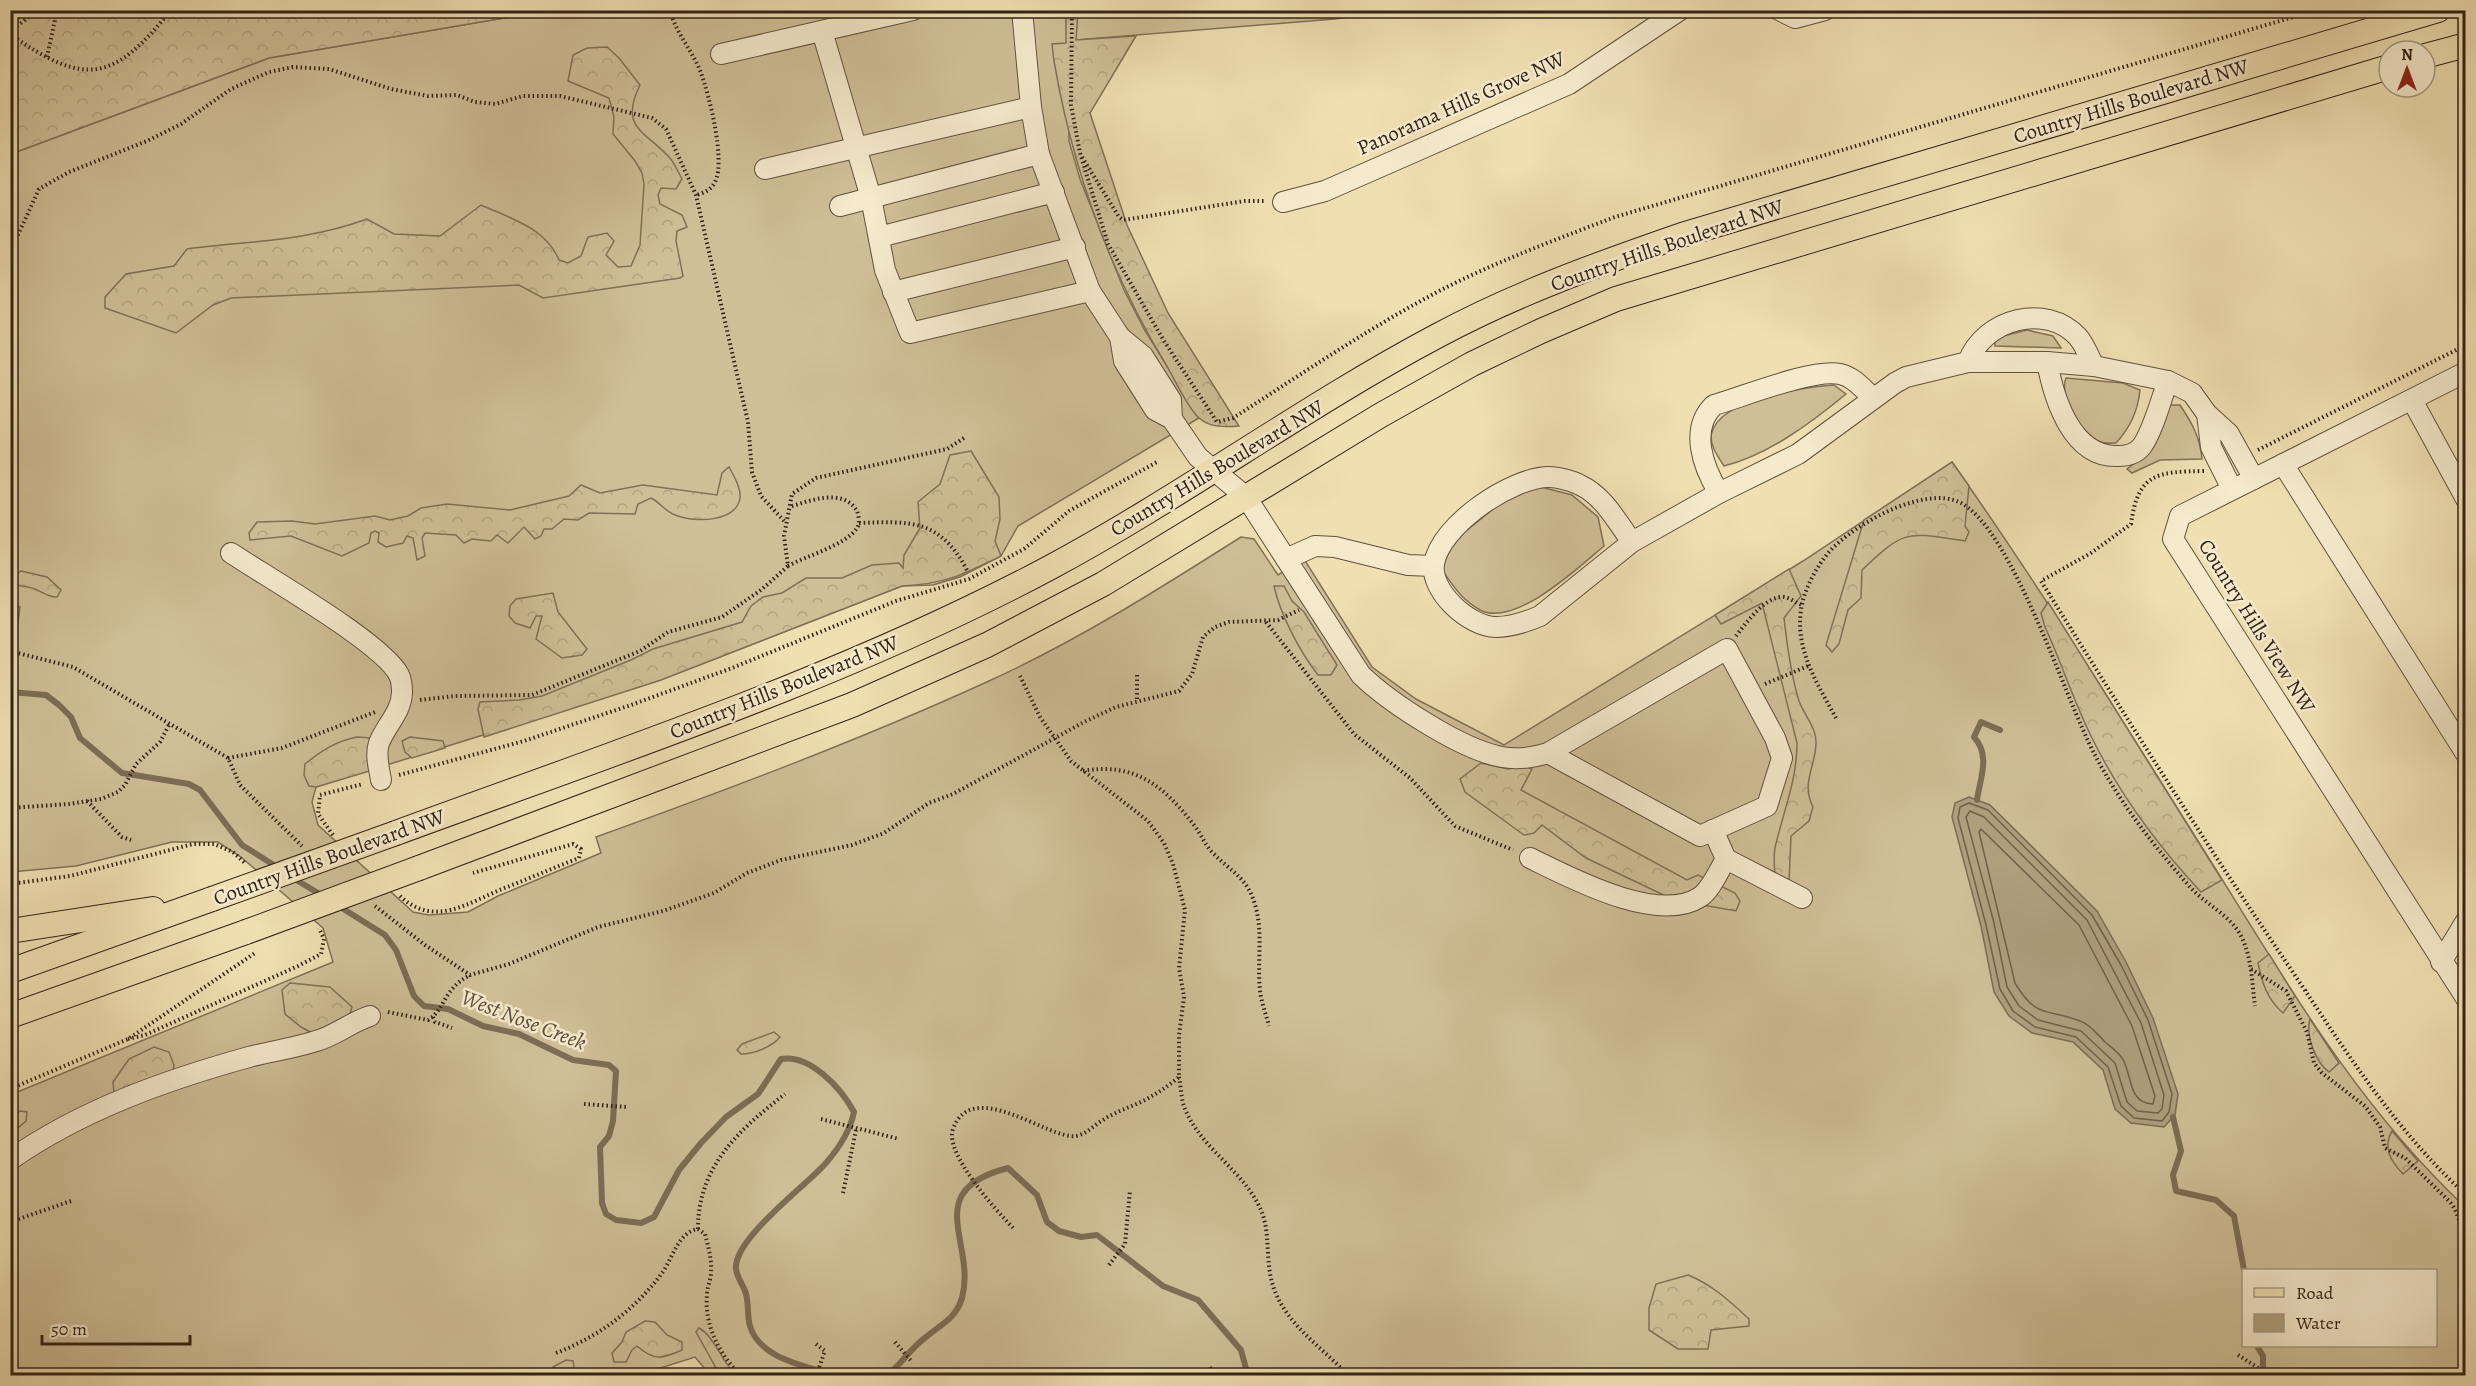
<svg xmlns="http://www.w3.org/2000/svg" width="2476" height="1386" viewBox="0 0 2476 1386" font-family="Alegreya,serif">
<style>
.grass{fill:#cfbf97;stroke:#807158;stroke-width:1.5;fill-rule:evenodd}
.forest{fill:url(#forest-crowns);stroke:#807158;stroke-width:1.5}
.water{fill:#ae9f7d;stroke:#7c6d55;stroke-width:1.5}
.lines{fill:none;stroke-linecap:round;stroke-linejoin:round}
.shore{stroke:#70614b;stroke-width:1.5}
.stream{stroke:#7c6d55;stroke-width:6}
.minor-casing{stroke:#60523f;stroke-width:22}
.major-casing{stroke:#312319;stroke-width:26}
.path{stroke:#312319;stroke-width:4;stroke-dasharray:1.5 3;stroke-linecap:butt}
.minor{stroke:#f5eacc;stroke-width:20}
.major{stroke:#efdfb1;stroke-width:24}
.major-bridge-casing{stroke:#312319;stroke-width:26;stroke-linecap:butt}
.major-bridge{stroke:#efdfb1;stroke-width:24}
.labels{text-anchor:middle;stroke-width:5;stroke-linejoin:round;paint-order:stroke}
.street-label{font-size:21px;fill:#312319;stroke:#f5eacc}
.water-label{font-size:22px;font-style:italic;fill:#5d4e3c;stroke:#f5eacc}
</style>
<defs>
<pattern id="forest-crowns" width="20" height="18" patternUnits="userSpaceOnUse" patternTransform="scale(1.5)"><rect width="20" height="18" fill="#cfbf97"/><path d="M2 6a3 3 0 1 1 6 0M12 15a3 3 0 1 1 6 0" fill="none" stroke="#b2a482"/></pattern>
</defs>
<rect width="100%" height="100%" fill="#efdfb1"/>
<filter id="stains"><feTurbulence type="fractalNoise" baseFrequency=".00333" numOctaves="4"/><feColorMatrix values="0 0 0 0 .2 0 0 0 0 .09 0 0 0 0 .02 0 0 0 .5 -.17"/></filter>
<radialGradient id="worn" r=".72"><stop offset=".6" stop-color="#630" stop-opacity="0"/><stop offset="1" stop-color="#630" stop-opacity=".3"/></radialGradient>
<g class="grass">
<path d="M545 11H1066L1069 141 1080 179 1124 290 1144 329 1199 418 1018 526 1001 556 960 577 933 585 902 586 660 680 316 787 312 802 318 825 413 912 429 915 468 912 498 896 601 853 596 837C729 789 860 740 989 681 1077 641 1159 589 1241 537L1254 539 1278 575 1304 559 1372 667 1416 699 1504 745 1803 561 1952 462C2045 594 2129 731 2215 868 2291 990 2359 1107 2465 1207V1375L711 1376 695 1357 635 1376 11 1375 10 1095 333 962 323 928 241 857 218 842H172L76 866 11 872V154L269 58ZM2244 1270H2436V1346H2244Z"/>
<polygon points="1078,11 1388,11 1335,19 1075,40"/>
<polygon points="2027,330 2053,336 2061,348 1995,346 1995,338"/>
<path d="M2066 378 2123 383 2140 390C2138 411 2130 428 2116 443 2112 443 2105 444 2101 442 2083 436 2058 396 2066 378Z"/>
<path d="M1834 385 1846 394C1811 423 1768 455 1724 466 1718 457 1708 443 1712 432 1721 399 1805 387 1834 385Z"/>
<path d="M2170 405H2180C2192 423 2200 437 2202 459L2160 460 2132 473 2127 469 2149 452Z"/>
<path d="M1537 486 1572 495 1598 517 1604 546C1579 567 1515 628 1480 610 1462 600 1453 586 1442 570L1450 544 1508 497Z"/>
</g>
<g class="forest">
<polygon points="11,10 545,10 545,11 269,58 11,154"/>
<path d="M1066 11H1078L1076 40 1136 36 1090 113 1127 225 1168 313 1239 426C1226 427 1210 428 1199 418 1188 408 1176 382 1168 368 1109 272 1073 172 1054 61L1052 44 1066 43Z"/>
<path d="M607 47 619 58 640 85C619 128 644 130 670 158 675 164 678 172 682 179L676 189 661 188 658 195 660 204 682 215 687 227 677 231 676 241 683 276 680 278 543 298 519 285 231 298 213 305 176 333 105 308V297L126 274 174 266 187 249C249 241 308 241 367 219L394 234 440 236 481 205C510 218 546 228 559 260L568 263 581 256 588 237 607 233 614 241 606 255 618 267 631 266 640 245 644 184 642 173 635 161 613 134 614 117 609 98 568 81 573 55 587 48Z"/>
<path d="M971 451 999 497 1000 519 995 541 1001 556C963 575 944 584 902 586L661 680 484 737 478 709 480 702 519 700 542 696 631 660 653 649 742 622 751 606 763 597 782 593 806 578H842L872 565 899 563 903 568 904 555 920 528 918 502 940 484 950 455Z"/>
<path d="M1952 462 1969 486 1965 526 1969 532 1965 541C1906 532 1905 529 1862 570L1861 598 1848 610 1839 644 1832 652 1826 645 1864 520Z"/>
<path d="M729 467C734 476 741 488 740 498 736 523 694 522 678 516 666 513 661 503 651 498L638 504 635 514 589 513 578 520 564 519 552 529H544L541 536 535 539 524 527 508 543 497 535 491 541 472 539 464 543 456 535 425 533 422 538 425 556 417 560 413 538 407 536 403 543 386 547 378 542 379 533 375 531 371 533 369 543 342 556 291 536 250 540 249 533 257 522 292 521 315 524 375 516 390 520 408 516 421 508 447 504 510 510 569 496 581 485 600 493 643 485 717 495 722 473Z"/>
<path d="M1789 569 1801 596 1784 618C1787 645 1791 675 1799 701 1804 715 1817 728 1816 744 1815 768 1801 783 1813 807L1809 821 1791 836 1789 883 1775 881C1775 870 1773 858 1775 848 1783 812 1797 781 1797 743L1762 603 1721 624 1715 615Z"/>
<path d="M21 571 47 577 61 590 57 597C46 598 38 586 20 586L15 582V575Z"/>
<path d="M1274 586H1284L1292 601 1304 612 1337 665 1331 675H1318C1300 652 1280 614 1274 586Z"/>
<polygon points="553,593 558,612 587,649 582,655 562,658 536,639 542,616 536,616 530,628 515,623 509,616 510,606 516,599"/>
<polygon points="10,599 20,607 17,630 11,627"/>
<path d="M2048 602 2222 880 2201 892C2158 846 2120 795 2092 738 2074 702 2062 664 2045 627L2041 613Z"/>
<path d="M357 737 371 738 373 770 316 787 309 786 304 775 305 764C321 751 336 741 357 737Z"/>
<polygon points="410,737 443,741 445,748 412,758 405,752 402,741"/>
<polygon points="1481,763 1508,769 1523,766 1532,769 1521,790 1687,880 1698,875 1735,893 1740,901 1736,911 1674,900 1586,858 1542,825 1534,833 1524,835 1465,792 1460,779"/>
<path d="M2269 954 2295 996 2283 1013C2267 999 2262 983 2258 963Z"/>
<polygon points="290,983 330,987 352,1007 349,1017 316,1035 301,1027 285,1014 282,990"/>
<path d="M2310 1019 2339 1063 2329 1072C2316 1063 2305 1035 2310 1019Z"/>
<path d="M774 1032 780 1037C772 1047 754 1054 741 1054L737 1050 742 1044Z"/>
<polygon points="154,1047 169,1052 174,1065 172,1077 119,1095 114,1092 113,1082 129,1059"/>
<polygon points="20,1111 27,1112 26,1121 11,1134 11,1119"/>
<path d="M2392 1131 2418 1161 2403 1174C2391 1161 2382 1148 2392 1131Z"/>
<polygon points="2464,1206 2466,1207 2465,1250 2463,1248 2460,1216"/>
<path d="M1688 1275C1711 1284 1731 1302 1749 1319V1326L1711 1330 1708 1349H1678L1649 1330V1308L1656 1284Z"/>
<path d="M645 1321 655 1322 667 1335 682 1342V1350C662 1359 654 1361 637 1346L632 1350 626 1362H614L612 1353 622 1342 626 1332Z"/>
<path d="M699 1328C713 1335 723 1362 735 1375H720L696 1332Z"/>
<polygon points="566,1360 573,1361 574,1367 569,1375 552,1375 553,1367"/>
</g>
<polygon class="water" points="1969,797 1990,805 2097,911 2126,962 2153,1018 2178,1094 2175,1115 2164,1127 2131,1123 2115,1109 2103,1070 2073,1042 2032,1033 2009,1016 1994,992 1981,926 1952,817 1955,803"/>
<g class="lines">
<g class="shore">
<polygon points="1969,803 1988,810 2092,915 2121,965 2148,1020 2172,1094 2169,1112 2162,1121 2134,1118 2121,1106 2108,1067 2076,1037 2035,1027 2013,1011 2000,989 1986,925 1958,818 1960,807"/>
<polygon points="1970,811 1984,817 2087,920 2141,1023 2164,1095 2162,1109 2158,1113 2137,1111 2127,1102 2115,1063 2081,1031 2038,1020 2019,1006 2007,987 1994,923 1966,817"/>
<path d="M1981 829 2079 925 2132 1026 2155 1096 2153 1104C2127 1103 2133 1075 2122 1058 2118 1052 2111 1047 2105 1042 2098 1035 2090 1024 2080 1021 2047 1008 2037 1020 2015 983L1979 832Z"/>
</g>
<g class="stream">
<polyline points="10,692 46,695 59,705 71,717 80,738 122,773 189,784 200,790 242,845 277,867"/>
<path d="M1977 800C1980 778 1991 756 1974 737L1981 722 2000 730"/>
<polyline points="293,878 323,896"/>
<path d="M337 905 385 935 396 950 414 996 424 1006 448 1009 483 1026 519 1034 573 1060 609 1065 616 1071 613 1121 609 1136 600 1147 602 1203 606 1214 616 1220 641 1223 654 1217 679 1170 701 1143 726 1117 758 1094 781 1059C810 1054 841 1088 854 1112 850 1132 839 1148 826 1163 806 1186 733 1239 736 1269 737 1278 744 1286 746 1294 749 1305 747 1316 750 1326 760 1360 808 1366 837 1376"/>
<polyline points="2173,1117 2181,1151 2173,1175 2176,1191 2216,1200 2234,1216 2244,1270"/>
<polyline points="2257,1346 2263,1356 2263,1376"/>
<path d="M887 1376C901 1364 911 1348 926 1337 941 1324 955 1320 962 1298 977 1243 919 1191 1008 1168L1037 1195 1047 1222 1059 1231 1081 1237 1097 1235 1163 1286 1198 1300 1241 1350 1248 1376"/>
</g>
<g class="minor-casing">
<g id="minor">
<polyline points="1022,10 1031,107 1039,154 1090,291 1120,337 1143,356 1171,400 1172,419"/>
<polyline points="1779,10 1795,18 1825,10"/>
<polyline points="822,31 871,198 885,270 910,333 1090,291"/>
<polyline points="721,54 913,10"/>
<polyline points="765,169 1031,107"/>
<polyline points="1283,202 1325,191 1569,84 1680,10"/>
<polyline points="840,206 1039,154"/>
<polyline points="879,237 1054,192"/>
<polyline points="893,292 1075,247"/>
<path d="M1120 337 1124 361 1155 410 1172 419 1198 457 1246 497 1361 675C1390 703 1462 750 1502 757 1518 760 1532 758 1548 753L1727 649 1775 738 1782 758 1767 806 1700 836 1548 753"/>
<path d="M1968 362C1984 319 2046 302 2078 337 2085 345 2089 357 2094 366"/>
<path d="M2047 362C2054 399 2072 458 2118 456 2128 456 2136 454 2142 446 2153 431 2161 399 2168 381"/>
<polyline points="2466,372 2180,516 2173,539 2466,998"/>
<polyline points="2412,400 2466,499"/>
<polyline points="2207,414 2211,447 2232,489"/>
<polyline points="2283,464 2466,754"/>
<path d="M1719 493C1703 467 1689 429 1714 405 1742 397 1814 368 1840 374 1854 377 1863 389 1873 398"/>
<path d="M1632 542C1617 522 1604 496 1580 485 1573 481 1557 477 1549 477 1512 477 1440 525 1434 564 1430 591 1469 627 1496 627 1511 627 1526 622 1540 616L1632 542 1719 493 1798 454 1895 383 1906 377 1968 362H2047L2094 366 2168 381 2192 393 2207 414 2229 434 2254 479"/>
<path d="M231 553C265 576 383 643 399 675 401 679 402 688 402 693 401 713 386 725 379 743 375 755 379 768 381 780"/>
<polyline points="1286,559 1315,546 1335,547 1408,565 1433,566"/>
<path d="M1530 858C1569 877 1658 925 1700 897 1711 890 1719 870 1726 859L1713 830"/>
<polyline points="1726,859 1802,898"/>
<polyline points="2441,962 2466,921"/>
<path d="M10 1160C81 1110 166 1080 249 1057 272 1051 295 1048 316 1041 335 1036 351 1022 370 1016"/>
</g>
</g>
<g class="major-casing">
<g id="major">
<polyline points="2425,56 2466,45"/>
<path d="M396 833C616 752 843 678 1051 567 1183 496 1305 406 1437 336 1515 294 1598 264 1682 235L2438 10"/>
<polyline points="419,868 852,705 987,645 1103,584 1381,415 1472,364 1541,331 1616,299 2389,67"/>
<polyline points="10,931 153,909"/>
<polyline points="10,971 212,899"/>
<polyline points="10,1016 246,932"/>
</g>
</g>
<g class="path">
<path d="M670 10C676 34 693 51 701 73 709 95 726 160 715 182 711 190 704 193 696 195"/>
<path d="M1072 10 1071 105 1080 153 1108 244 1164 341 1217 422 1233 418C1302 374 1370 327 1443 289 1498 261 1557 239 1615 217L2317 10"/>
<polyline points="10,32 37,10"/>
<path d="M10 34C86 88 114 81 171 10"/>
<polyline points="47,57 56,15 53,10"/>
<polyline points="1082,157 1119,217 1123,220 1245,201 1266,201"/>
<polyline points="10,238 17,237 39,189 69,172 147,141 181,124 231,89 269,72 293,67 329,69 391,89 428,96 457,95 475,102 495,104 523,96 560,96 652,118 666,129 696,195 748,422 752,472 761,496 786,523"/>
<polyline points="2258,450 2466,345"/>
<path d="M2204 471C2158 472 2138 472 2131 524L2091 553 2041 581C2121 709 2201 837 2286 962 2341 1044 2393 1128 2466 1195"/>
<path d="M859 523C910 521 940 519 967 570"/>
<path d="M788 566C806 556 846 545 857 528 860 524 859 516 857 511 843 487 809 501 789 507"/>
<polyline points="1266,622 1354,734 1410,778 1455,826 1513,850"/>
<path d="M1736 636C1746 623 1766 595 1784 597 1790 598 1796 603 1802 605"/>
<polyline points="10,651 73,667 228,758 240,785 302,846"/>
<polyline points="1137,675 1137,700"/>
<polyline points="1765,684 1808,666"/>
<polyline points="420,700 454,696 532,695 640,651 668,632 722,617 761,590 788,566 784,536 792,494 816,478 947,449 964,438"/>
<path d="M1836 718C1818 685 1795 650 1801 610 1803 591 1817 566 1829 552 1854 524 1925 484 1961 503 2013 531 2065 699 2095 755 2120 803 2154 846 2190 887 2206 905 2231 915 2242 938 2252 959 2252 984 2255 1006"/>
<polyline points="228,758 282,748 375,712"/>
<path d="M1083 771C1134 762 1163 785 1194 825 1201 834 1205 845 1212 852 1232 873 1248 877 1256 908 1263 935 1257 963 1260 990 1261 1002 1266 1014 1269 1026"/>
<polyline points="399,775 524,741 631,705 732,668 896,601 969,579 1024,549 1069,511 1157,462"/>
<polyline points="87,801 122,837 131,840"/>
<polyline points="10,808 69,804 101,799 118,792 125,785 136,764 160,742 170,723"/>
<polyline points="333,835 318,814 320,795 363,784"/>
<polyline points="10,884 70,876 193,844 214,844 233,852 246,864"/>
<path d="M400 896C434 928 468 903 502 889 528 879 553 868 579 858L581 849 573 844 473 873"/>
<polyline points="375,906 425,945 470,975 509,964 598,927 663,911 714,893 747,873 781,860 852,845 884,833 929,803 953,794 1084,722 1116,707 1179,691 1192,674 1203,637 1215,627 1229,622 1278,620 1299,610"/>
<path d="M2251 969 2286 991 2307 1032 2314 1063 2322 1073 2365 1106 2380 1127 2385 1148 2405 1158 2450 1202C2458 1211 2458 1223 2466 1234"/>
<path d="M388 1012 428 1020C445 1010 443 989 470 975"/>
<polyline points="433,1017 435,1022 452,1028"/>
<polyline points="128,1039 145,1035 298,966 321,954 324,939 319,928"/>
<path d="M1179 1077C1181 1087 1181 1099 1185 1109 1201 1148 1241 1169 1259 1206 1270 1227 1266 1250 1270 1273 1277 1319 1319 1344 1349 1376"/>
<polyline points="10,1089 128,1039 255,953"/>
<polyline points="584,1104 627,1107"/>
<polyline points="821,1119 899,1139"/>
<polyline points="843,1193 856,1130"/>
<polyline points="10,1222 71,1201"/>
<path d="M1013 1228C996 1210 944 1153 953 1129 972 1076 1049 1140 1076 1136 1087 1134 1094 1125 1103 1120 1115 1112 1128 1108 1141 1102 1155 1095 1167 1087 1179 1077V1035L1184 997 1179 968 1185 910 1173 864 1164 843 1148 821 1071 761 1040 717 1020 676"/>
<path d="M698 1229C698 1166 739 1130 785 1094"/>
<polyline points="1109,1265 1125,1244 1130,1190"/>
<polyline points="895,1342 912,1362"/>
<polyline points="816,1344 825,1351 816,1376"/>
<path d="M556 1353C598 1337 635 1310 662 1273 673 1258 678 1232 698 1229L705 1234C708 1246 712 1259 711 1272 711 1280 707 1287 707 1295 704 1326 720 1355 741 1376"/>
<polyline points="2238,1355 2271,1376"/>
<polyline points="1210,1367 1213,1376"/>
</g>
<use href="#minor" class="minor"/>
<use href="#major" class="major"/>
<g class="major-bridge-casing">
<g id="major-bridge">
<polyline points="212,899 396,833"/>
<polyline points="246,932 419,868"/>
</g>
</g>
<use href="#major-bridge" class="major-bridge"/>
</g>
<g class="labels">
<g class="street-label">
<text transform="translate(2131 101) rotate(-17)" y="7">Country Hills Boulevard NW</text>
<text transform="translate(1461 103) rotate(-24)" y="7">Panorama Hills Grove NW</text>
<text transform="translate(1667 245) rotate(-19)" y="7">Country Hills Boulevard NW</text>
<text transform="translate(1217 468) rotate(-31)" y="7">Country Hills Boulevard NW</text>
<text transform="translate(2257 626) rotate(58)" y="7">Country Hills View NW</text>
<text transform="translate(784 687) rotate(-22)" y="7">Country Hills Boulevard NW</text>
<text transform="translate(329 857) rotate(-20)" y="7">Country Hills Boulevard NW</text>
</g>
<g class="water-label">
<text transform="translate(524 1019) rotate(21)" y="8">West Nose Creek</text>
</g>
</g>
<rect width="2476" height="1386" fill="none" stroke="#efdfb1" stroke-width="36"/>
<rect x="12" y="12" width="2452" height="1362" fill="none" stroke="#312319" stroke-width="3"/>
<rect x="18" y="18" width="2440" height="1350" fill="none" stroke="#312319" stroke-width="1.5"/>
<rect x="2242" y="1269" width="195" height="78" fill="#f5eacc" stroke="#a79a84" stroke-width="1.5"/>
<rect x="2254" y="1288" width="30" height="9" fill="#efdfb1" stroke="#a79a84" stroke-width="1.5"/>
<text x="2296" y="1299" font-size="18" fill="#312319">Road</text>
<rect x="2254" y="1314" width="30" height="18" fill="#ae9f7d" stroke="#a79a84" stroke-width="1.5"/>
<text x="2296" y="1329" font-size="18" fill="#312319">Water</text>
<g transform="translate(2407 69)"><circle r="28" fill="#f5eacc" stroke="#a79a84" stroke-width="1.5"/>
<path d="M0-4.5L10 22L0 15L-10 22Z" fill="#8f2418"/>
<text y="-9" font-size="16" font-weight="bold" text-anchor="middle" fill="#312319">N</text>
</g>
<path d="M42 1335v9h148v-9" fill="none" stroke="#312319" stroke-width="3"/>
<text x="51" y="1335" font-size="18" fill="#312319" stroke="#f5eacc" stroke-width="4.5" paint-order="stroke">50 m</text>
<rect width="100%" height="100%" filter="url(#stains)"/>
<rect width="100%" height="100%" fill="url(#worn)"/>
</svg>
